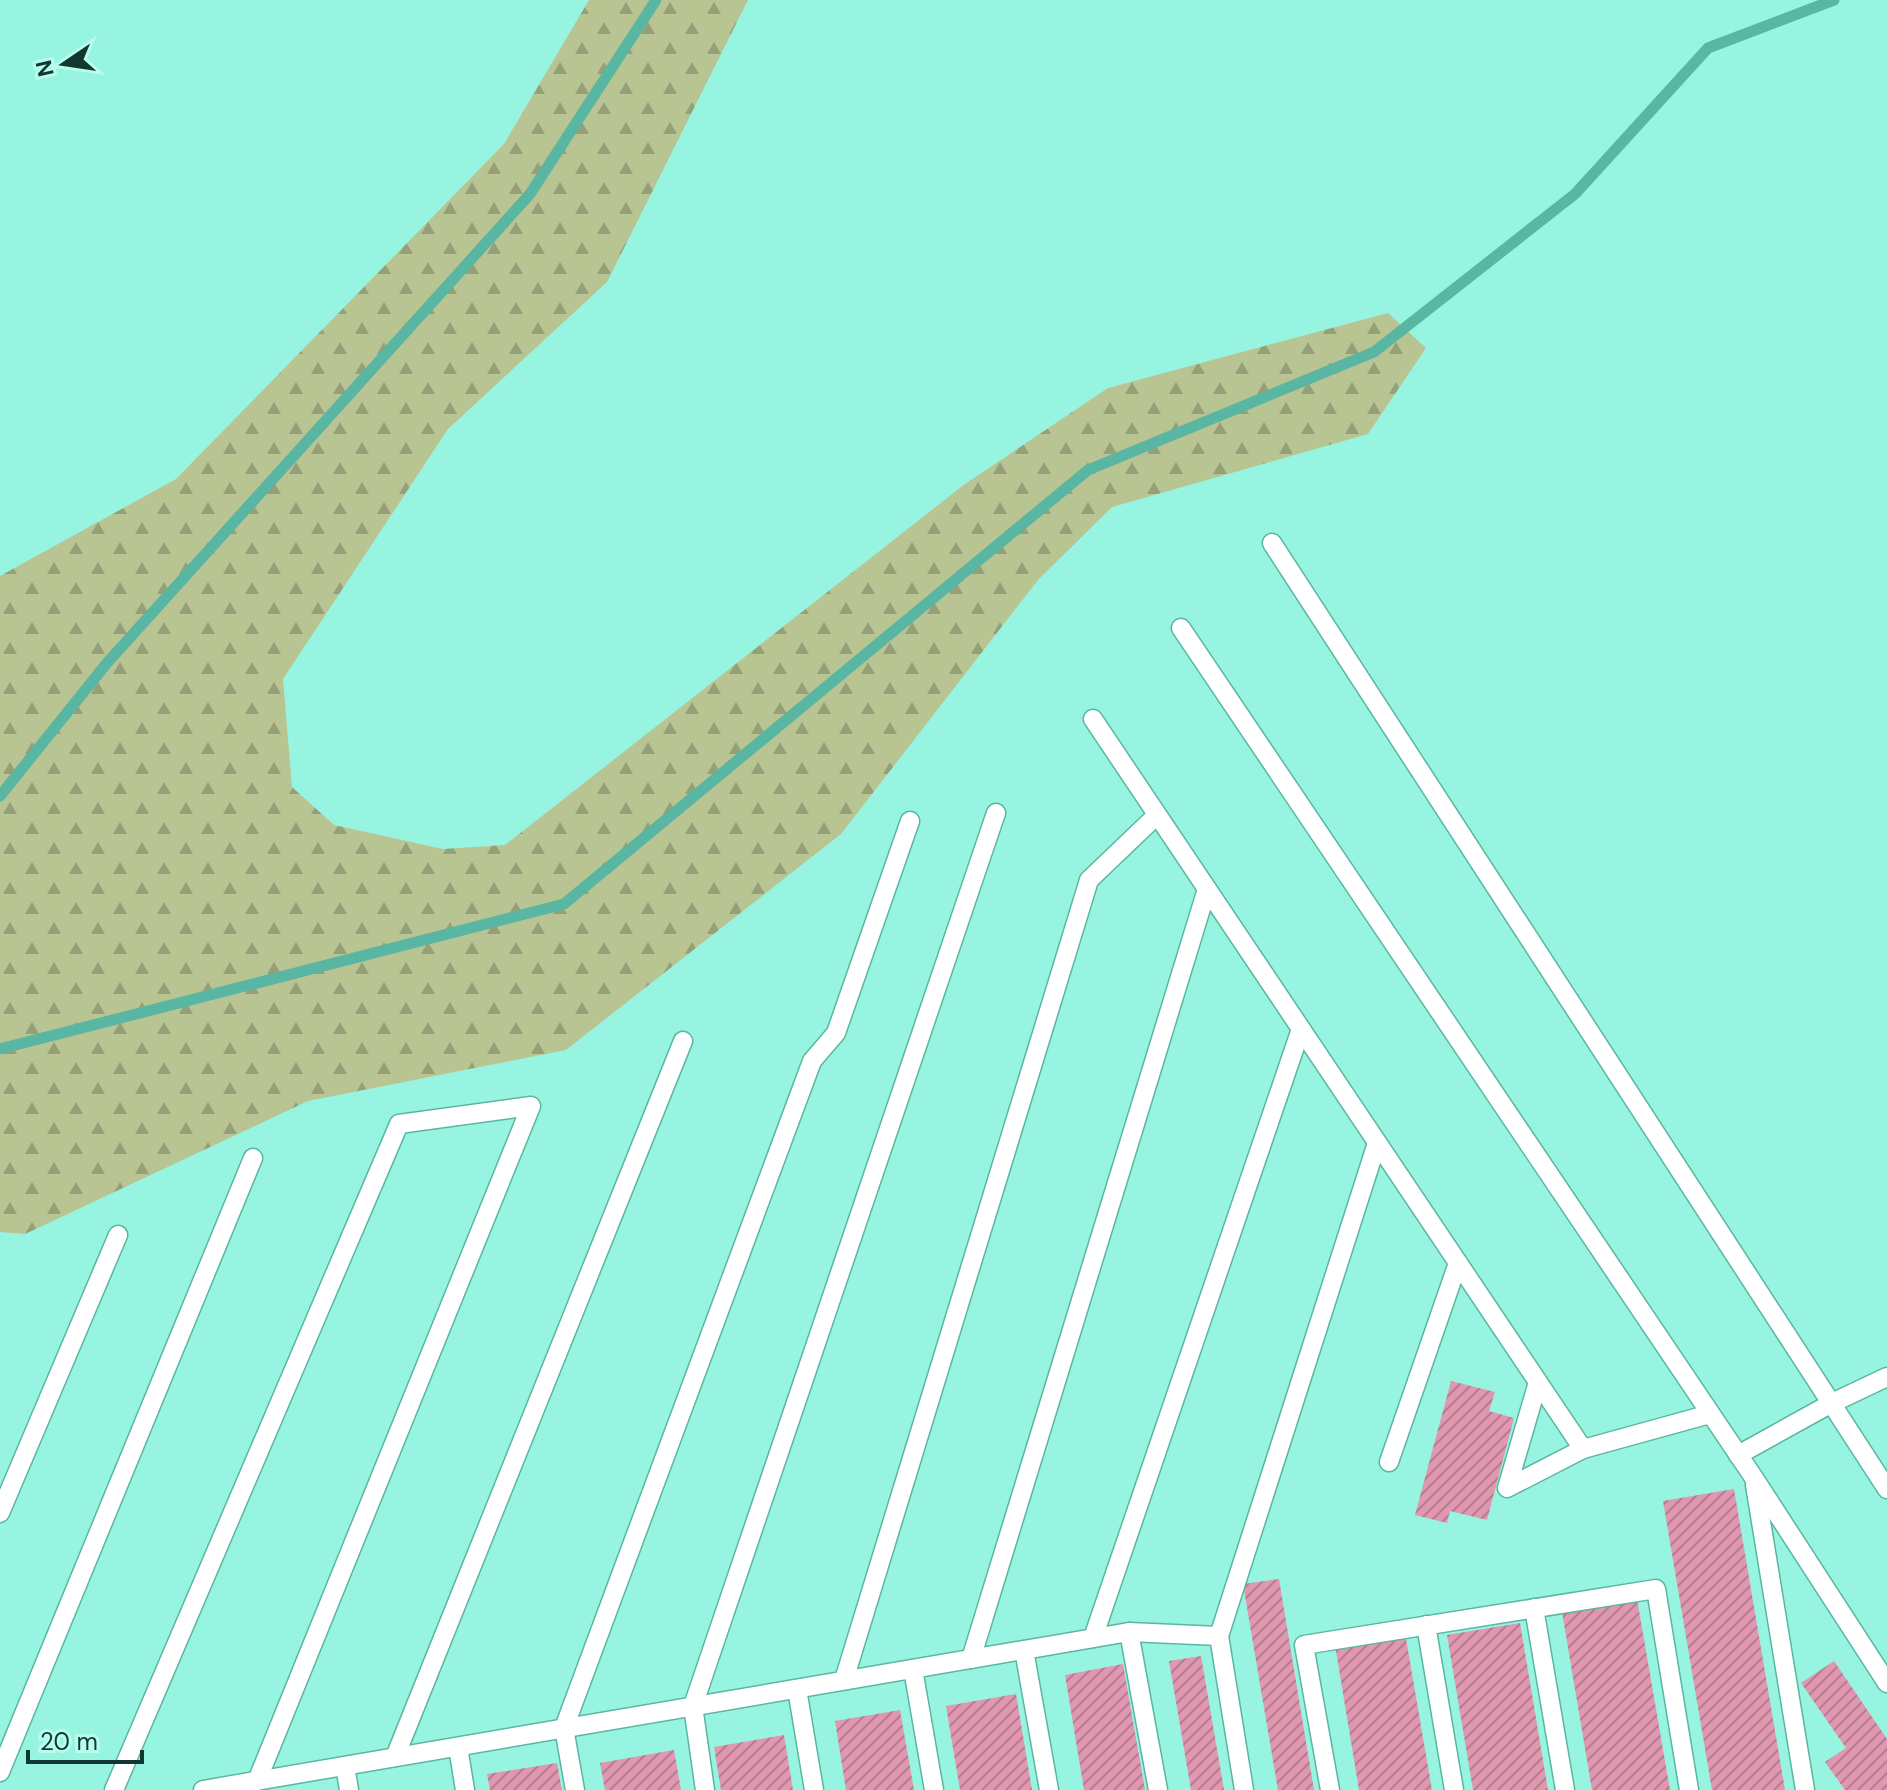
<svg xmlns="http://www.w3.org/2000/svg" width="1887" height="1790" viewBox="0 0 1887 1790" font-family="'DM Sans',sans-serif">
<style>
.forest{fill:url(#forest-firs)}
.lines{fill:none;stroke-linecap:round;stroke-linejoin:round}
.stream{stroke:#58b6a3;stroke-width:11}
.building{fill:url(#building-hatch)}
.lane-casing{stroke:#59b6a3;stroke-width:21}
.lane{stroke:#fff;stroke-width:18}
</style>
<defs>
<pattern id="forest-firs" width="22" height="20" patternUnits="userSpaceOnUse" patternTransform="scale(2)"><rect width="22" height="20" fill="#b9c493"/><path d="M5 1l3.5 6h-7zM16 11l3.5 6h-7z" fill="#95a079"/></pattern>
<pattern id="building-hatch" width="6" height="6" patternUnits="userSpaceOnUse" patternTransform="scale(2)"><rect width="6" height="6" fill="#e197af"/><path d="M-1 1l2-2M0 6l6-6M5 7l2-2" fill="none" stroke="#b57c8f"/></pattern>
</defs>
<rect width="100%" height="100%" fill="#97f4e0"/>
<polygon class="forest" points="589,0 748,0 607,282 448,429 283,679 292,787 334,825 443,849 505,845 965,484 1108,388 1388,313 1426,348 1368,434 1112,507 1038,580 841,834 566,1050 308,1101 25,1234 0,1232 0,576 176,479 504,144"/>
<g class="lines">
<g class="stream">
<polyline points="0,796 107,663 530,194 656,0"/>
<polyline points="0,1049 564,904 1088,470 1374,352 1575,194 1708,48 1834,0"/>
</g>
</g>
<g class="building">
<polygon points="1451,1381 1495,1392 1489,1411 1514,1418 1487,1520 1450,1511 1447,1523 1415,1515"/>
<polygon points="1734,1489 1785,1790 1712,1790 1663,1501"/>
<polygon points="1279,1579 1314,1790 1278,1790 1243,1584"/>
<polygon points="1637,1599 1670,1790 1592,1790 1562,1612"/>
<polygon points="1520,1623 1548,1790 1473,1790 1447,1635"/>
<polygon points="1405,1633 1432,1790 1359,1790 1335,1645"/>
<polygon points="1201,1656 1224,1790 1191,1790 1169,1661"/>
<polygon points="1834,1661 1887,1739 1887,1790 1845,1790 1825,1762 1846,1748 1801,1683"/>
<polygon points="1123,1664 1145,1790 1084,1790 1065,1675"/>
<polygon points="1016,1694 1032,1790 960,1790 946,1706"/>
<polygon points="900,1710 914,1790 846,1790 835,1721"/>
<polygon points="784,1735 793,1790 721,1790 714,1747"/>
<polygon points="674,1750 681,1790 605,1790 600,1763"/>
<polygon points="557,1763 562,1790 490,1790 487,1774"/>
</g>
<g class="lines">
<g class="lane-casing">
<g id="lane">
<polyline points="1272,543 1887,1489"/>
<polyline points="1181,628 1754,1478 1887,1683"/>
<polyline points="1093,719 1583,1449 1710,1414"/>
<polyline points="1538,1382 1507,1488 1583,1449"/>
<polyline points="1738,1455 1830,1404 1887,1377"/>
<polyline points="1389,1462 1458,1263"/>
<polyline points="1755,1485 1805,1790"/>
<polyline points="0,1513 118,1235"/>
<polyline points="1534,1608 1565,1790"/>
<polyline points="1426,1625 1454,1790"/>
<polyline points="1129,1632 1158,1790"/>
<polyline points="1093,1638 1301,1029"/>
<polyline points="1024,1650 1049,1790"/>
<polyline points="971,1659 1207,889"/>
<polyline points="913,1669 934,1790"/>
<polyline points="844,1680 1089,880 1157,815"/>
<polyline points="797,1689 814,1790"/>
<polyline points="458,1747 465,1790"/>
<polyline points="395,1757 683,1041"/>
<polyline points="345,1766 349,1790"/>
<polyline points="0,1772 253,1158"/>
<polyline points="114,1790 399,1124 531,1106 257,1781"/>
<polyline points="203,1790 1129,1632 1219,1636"/>
<polyline points="575,1790 564,1728 812,1061 836,1033 910,821"/>
<polyline points="705,1790 693,1706 996,813"/>
<polyline points="1244,1790 1219,1636 1377,1143"/>
<polyline points="1330,1790 1304,1645 1656,1589 1689,1790"/>
</g>
</g>
<use href="#lane" class="lane"/>
</g>
<g transform="translate(64 64) rotate(257)" stroke="#b6fded" stroke-width="6" paint-order="stroke">
<path d="M0-6L14 30L0 20L-14 30Z" fill="#103831"/>
<text y="-12" font-size="22" font-weight="bold" text-anchor="middle" fill="#103831">N</text>
</g>
<path d="M28 1750v12h114v-12" fill="none" stroke="#103831" stroke-width="4"/>
<text x="40" y="1750" font-size="24" fill="#103831" stroke="#b6fded" stroke-width="6" paint-order="stroke">20 m</text>
</svg>
